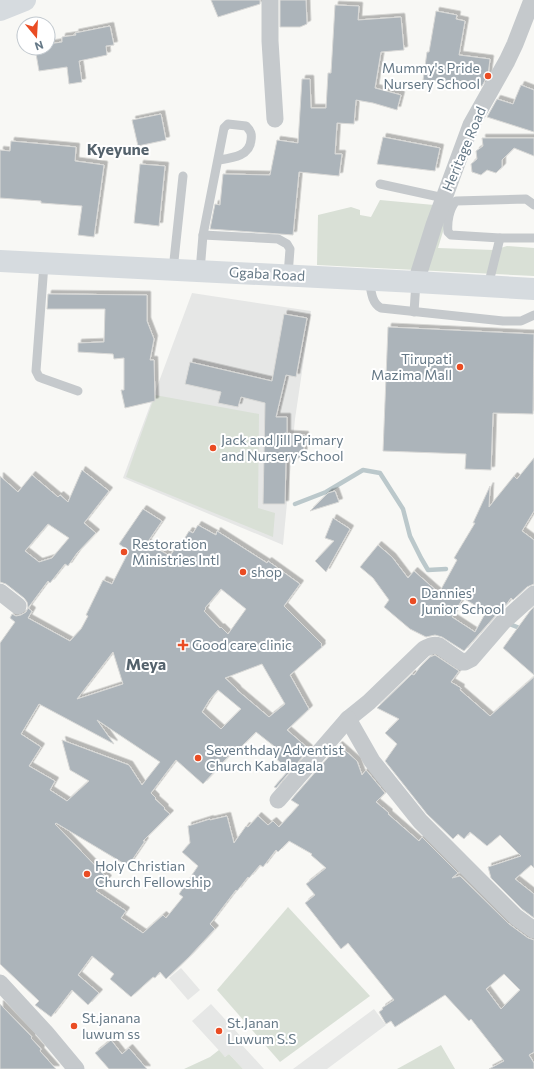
<svg xmlns="http://www.w3.org/2000/svg" width="534" height="1069" viewBox="0 0 534 1069" font-family="Commissioner,sans-serif">
<style>
.built{fill:#e6e7e6}
.green{fill:#d9e0d6}
.lines{fill:none;stroke-linecap:round;stroke-linejoin:round}
.stream{stroke:#bbc8cb;stroke-width:4.5}
.building{fill:#acb4ba;stroke:#d9d9d7;fill-rule:evenodd;filter:url(#shadow)}
.lane{stroke:#c5c9cc;stroke-width:9}
.street{stroke:#c5c9cc;stroke-width:17}
.secondary{stroke:#d6dbdf;stroke-width:22}
.poi-dot{fill:#ea4c23;stroke:#fff;stroke-width:1.5}
.labels{text-anchor:middle;stroke-width:4;stroke-linejoin:round;paint-order:stroke}
.poi-label{font-size:14px;fill:#667987;stroke:#fff;text-anchor:start}
.street-label{font-size:14px;fill:#667987;stroke:#fff}
.quarter-label{font-size:16px;font-weight:bold;fill:#54626c;stroke:#fff}
</style>
<defs>
<filter id="shadow"><feDropShadow dx="3.5" dy="-3.5" stdDeviation="0" flood-color="#0004"/></filter>
</defs>
<rect width="100%" height="100%" fill="#f8f8f5"/>
<g class="built">
<polygon points="192,293 311,311 295,419 283,545 123,478"/>
<polygon points="181,968 200,990 188,1000 169,978"/>
<polygon points="211,1004 245,1041 242,1045 264,1069 243,1069 229,1054 225,1057 192,1021"/>
<polygon points="374,1009 386,1025 327,1069 293,1069"/>
</g>
<g class="green">
<polygon points="380,200 434,205 445,225 438,248 494,250 507,246 534,248 534,276 317,265 318,215 351,207 360,210 360,215 371,217"/>
<polygon points="155,395 259,414 258,508 275,513 273,537 126,477"/>
<polygon points="288,907 370,996 280,1062 217,990"/>
<polygon points="441,1045 455,1069 397,1069"/>
<polygon points="219,1050 225,1057 229,1054 243,1069 184,1069 210,1057"/>
</g>
<g class="lines">
<g class="stream">
<polyline points="295,504 326,492 363,470 380,473 403,509 410,536 421,558 428,570 446,569"/>
<polyline points="507,623 522,629"/>
</g>
</g>
<g class="building">
<polygon points="211,0 260,0 260,4 218,17"/>
<polygon points="280,0 306,0 307,24 300,27 280,27"/>
<polygon points="335,5 359,6 358,20 401,17 404,50 381,52 375,88 401,95 397,110 373,103 356,100 354,124 337,123 335,154 342,154 339,176 299,172 293,235 210,229 215,204 220,205 223,174 270,175 277,140 298,143 302,79 310,79 311,108 326,108 328,73 331,73"/>
<polygon points="436,11 457,15 456,19 465,21 459,55 490,59 488,75 482,86 423,80 427,52 429,52"/>
<polygon points="110,26 114,45 106,46 107,55 79,61 82,82 69,84 67,67 39,71 35,48 48,48 48,44 62,42 62,37 76,35 75,33"/>
<polygon points="521,85 534,90 534,132 487,117 497,99 513,104"/>
<polygon points="161,114 166,140 138,146 132,120"/>
<polygon points="383,137 440,148 435,171 377,164"/>
<polygon points="482,138 534,138 534,156 514,148 502,160 502,167 496,173 487,170 481,175 472,172 471,164 477,159 476,151 483,146"/>
<polygon points="11,141 76,147 75,161 104,165 94,237 78,235 82,206 41,203 41,201 0,198 0,150 10,151"/>
<polygon points="140,164 165,166 159,226 134,223"/>
<polygon points="48,294 147,295 147,321 154,339 150,360 154,360 155,401 125,408 121,390 124,390 124,358 114,359 113,354 78,352 78,343 104,342 105,309 47,309"/>
<polygon points="284,314 307,318 296,377 286,375 276,417 287,417 287,434 305,435 303,458 286,458 285,504 263,504 265,403 241,397 238,407 218,403 221,392 185,384 190,362 272,381"/>
<polygon points="388,327 534,334 533,414 493,413 491,470 465,469 466,454 383,451"/>
<path d="M534 458V511L522 531 534 540V584L527 587 513 600 511 598 506 605 496 615 464 651 442 637 435 635 426 637 410 629 384 607 389 600 373 578 360 567 378 545 392 557 408 578 414 571 439 593 457 560 454 558 475 523H473L490 486 489 507 514 476 517 479ZM463 598 486 612 475 632 452 617Z"/>
<path d="M82 470 109 491 84 523 96 533 77 553 68 566 65 564 50 583 48 581 28 608 27 602 24 598 6 584 0 582V476L18 492 32 475 58 497 60 495 68 502ZM48 524 69 538 52 558 39 562 25 551Z"/>
<polygon points="335,491 339,502 310,511 328,493"/>
<path d="M143 509 162 521 147 543 170 556 178 544 180 546 189 531 193 533 198 525 216 535 217 531 267 563 268 561 300 584 284 606 322 644 321 645 322 647 290 675 309 709 287 730 309 749 276 788 274 787 289 770 273 756 279 750 256 732 239 749 237 747 203 784 176 760 151 793 156 798 155 799 165 808 164 809 170 814 143 841H145L128 866 56 823 55 824 108 879 96 891 126 911 121 918 143 933 163 915 166 918 183 897 179 894 198 866 182 852 190 843 188 826 210 819V820L227 816 234 843 246 826 248 827 258 816 268 825 273 821 279 827 299 805 291 800 339 745 357 761 362 775 366 770 385 793 376 802 389 813 388 814 419 841 422 837 458 873 452 878 460 876 509 924 528 938 534 940V1052L529 1055 534 1063V1069H489L504 1061 471 1019 469 1021 445 995 395 1027 391 1021 386 1024 379 1012 383 1009 382 1008 394 1000 348 943 341 949 305 903 315 895 306 884 326 868 311 855 312 854 289 841 278 852 276 850 263 867 260 865 249 878 248 877 237 891 236 890 210 924 215 929 189 957 166 979 160 972 155 978 153 977 131 997 110 979 114 974 92 956 78 975 99 993 88 1005 72 990 51 1017 35 1005 39 1001 0 964V643L15 622 10 618 12 614 16 616 21 615 26 612 28 608 32 611 28 618 70 641 81 629 88 616 86 615 103 580 112 584 129 551 119 544ZM221 589 246 609 228 634 221 627 220 628 204 611 206 609 205 608ZM113 652 123 684 77 699ZM262 664 285 704 269 717 237 690V689L225 678ZM218 690 241 709 221 729 202 712 210 699ZM39 704 114 744 97 720 160 762 142 785 129 765 62 740 70 770 89 781 67 801 50 790 55 781 29 766 41 747 21 734ZM504 974 520 990 501 1009 486 989Z"/>
<polygon points="333,518 350,529 326,572 315,561 334,541 325,538"/>
<polygon points="534,607 534,675 503,648 530,611"/>
<polygon points="435,655 459,671 451,682 461,688 460,690 490,716 534,677 534,868 531,865 515,879 534,894 534,918 522,909 491,878 488,867 521,856 500,835 487,846 470,832 464,839 458,834 453,839 427,814 385,761 397,744 385,733 399,719 377,708 412,674 414,675 420,667 430,657"/>
<polygon points="0,1004 32,1037 31,1038 41,1049 40,1051 56,1069 0,1069"/>
<polygon points="111,1040 122,1054 129,1048 147,1069 109,1069 95,1053"/>
</g>
<g class="lines">
<g class="lane">
<polyline points="380,184 444,198"/>
<path d="M534 205 526 199 456 201C449 209 447 222 448 232L451 235 500 238H534"/>
<polyline points="203,235 278,239 287,244 290,249 288,275"/>
<polyline points="44,264 36,371 39,377 44,379 78,391"/>
<polyline points="173,270 183,176"/>
<path d="M200 271 203 235 224 128 228 124 246 126C251 131 252 134 251 140 250 156 232 158 219 160"/>
<path d="M369 279C371 289 371 303 381 308L503 321H521L534 315"/>
<polyline points="488,286 500,238"/>
<polyline points="414,312 416,282"/>
</g>
<g class="street">
<polyline points="270,0 270,41 275,119"/>
<polyline points="416,282 434,225 471,125 507,61 515,44 532,0"/>
<polyline points="0,592 18,606"/>
<path d="M534 594 503 622 471 659 465 662H462L439 646C434 644 430 646 424 649L369 702 348 719 372 761 420 821 516 917 534 930"/>
<polyline points="278,800 348,719"/>
<polyline points="0,983 46,1033 76,1069"/>
</g>
<g class="secondary">
<polyline points="0,10 25,0"/>
<polyline points="0,261 416,282 534,289"/>
</g>
</g>
<g class="poi-dot">
<circle cx="488" cy="76" r="4"/>
<circle cx="460" cy="367" r="4"/>
<circle cx="213" cy="448" r="4"/>
<circle cx="124" cy="552" r="4"/>
<circle cx="243" cy="572" r="4"/>
<circle cx="413" cy="601" r="4"/>
<path d="M181 639h4v4h4v4h-4v4h-4v-4h-4v-4h4z"/>
<circle cx="198" cy="758" r="4"/>
<circle cx="87" cy="874" r="4"/>
<circle cx="74" cy="1026" r="4"/>
<circle cx="219" cy="1031" r="4"/>
</g>
<g class="labels">
<g class="poi-label">
<text x="480" y="73" text-anchor="end">Mummy's Pride<tspan x="480" dy="16">Nursery School</tspan></text>
<text x="452" y="364" text-anchor="end">Tirupati<tspan x="452" dy="16">Mazima Mall</tspan></text>
<text x="221" y="445">Jack and Jill Primary<tspan x="221" dy="16">and Nursery School</tspan></text>
<text x="132" y="549">Restoration<tspan x="132" dy="16">Ministries Intl</tspan></text>
<text x="251" y="577">shop</text>
<text x="421" y="598">Dannies'<tspan x="421" dy="16">Junior School</tspan></text>
<text x="192" y="650">Good care clinic</text>
<text x="206" y="755">Seventhday Adventist<tspan x="206" dy="16">Church Kabalagala</tspan></text>
<text x="95" y="871">Holy Christian<tspan x="95" dy="16">Church Fellowship</tspan></text>
<text x="82" y="1023">St.janana<tspan x="82" dy="16">luwum ss</tspan></text>
<text x="227" y="1028">St.Janan<tspan x="227" dy="16">Luwum S.S</tspan></text>
</g>
<g class="street-label">
<text transform="translate(464 149) rotate(-67)" y="5">Heritage Road</text>
<text transform="translate(267 274) rotate(3)" y="5">Ggaba Road</text>
</g>
<g class="quarter-label">
<text x="118" y="155">Kyeyune</text>
<text x="146" y="670">Meya</text>
</g>
</g>
<g transform="translate(36 36) rotate(162)"><circle r="19" fill="#ffffff" stroke="#c2c9cf"/>
<path d="M0-3L7 15L0 10L-7 15Z" fill="#ea4c23"/>
<text y="-6" font-size="11" font-weight="bold" text-anchor="middle" fill="#667987">N</text>
</g>
</svg>
